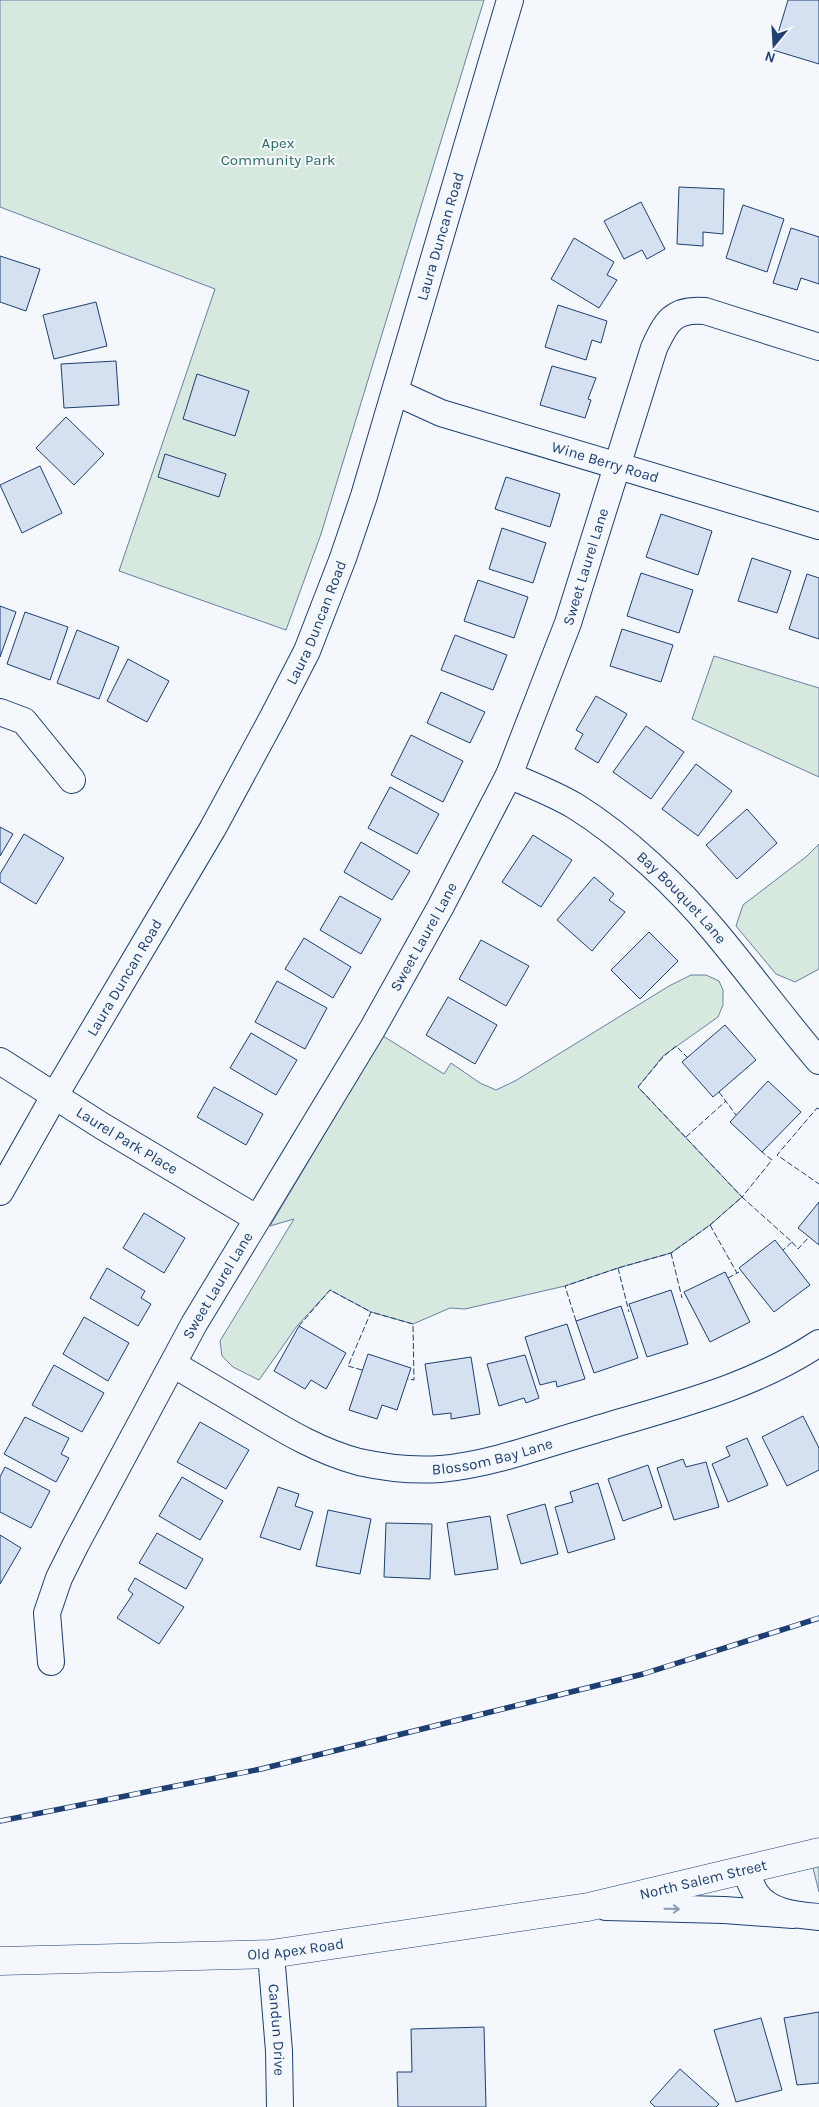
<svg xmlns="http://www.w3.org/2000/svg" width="819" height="2107" viewBox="0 0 819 2107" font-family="Karla,sans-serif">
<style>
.green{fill:#d7e8df;stroke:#687fa3}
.building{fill:#d5e0f0;stroke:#1d3f73}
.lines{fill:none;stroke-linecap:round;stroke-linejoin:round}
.minor-casing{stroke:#1d3f73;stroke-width:28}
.major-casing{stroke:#1d3f73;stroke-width:29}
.minor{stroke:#f4f7fb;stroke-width:26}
.major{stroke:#f4f7fb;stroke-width:28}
.rail-casing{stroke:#1d3f73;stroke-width:5.5}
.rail{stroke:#f4f7fb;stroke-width:4;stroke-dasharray:11;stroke-linecap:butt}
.fence{stroke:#1d3f73;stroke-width:1;stroke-dasharray:6 2.5;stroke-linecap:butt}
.oneway{stroke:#889bb7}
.labels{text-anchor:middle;stroke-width:4;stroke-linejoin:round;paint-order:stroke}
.park-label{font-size:15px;fill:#2c6c60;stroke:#f4f7fb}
.street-label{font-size:15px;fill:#1d3f73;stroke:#f4f7fb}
</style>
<rect width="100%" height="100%" fill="#f4f7fb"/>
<g class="green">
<polygon points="0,0 484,0 321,534 286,630 119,571 215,289 0,207"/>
<polygon points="714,656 819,688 819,777 692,719"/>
<polygon points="819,844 819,969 795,982 776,974 736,926 743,905 807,856"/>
<polygon points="691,975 706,975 719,981 723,990 723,1005 718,1017 663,1056 638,1087 742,1197 710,1225 671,1253 618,1268 565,1286 465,1309 450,1308 413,1324 371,1312 330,1290 297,1326 259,1380 233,1367 222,1356 220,1341 294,1219 270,1226 383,1036 444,1074 451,1063 480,1083 496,1090 515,1081 669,986"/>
<polygon points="819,1866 819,1892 813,1868"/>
</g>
<g class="building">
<polygon points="788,0 819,0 819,64 773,50"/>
<polygon points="679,187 724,189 723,234 703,232 703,246 677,244"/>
<polygon points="641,202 665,249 647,259 642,250 624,259 604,221"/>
<polygon points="743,205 784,219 767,272 726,258"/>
<polygon points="791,228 819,237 819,284 801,278 797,290 773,283"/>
<polygon points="574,238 614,262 607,275 617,280 599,308 551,279"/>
<polygon points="0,256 40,269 26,311 0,302"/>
<polygon points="96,302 107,346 54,359 43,315"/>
<polygon points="558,305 607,321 601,343 592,340 586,360 545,347"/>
<polygon points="116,361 119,405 64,408 61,364"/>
<polygon points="552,366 596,378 588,399 591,400 585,418 540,405"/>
<polygon points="197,374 249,391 235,436 183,419"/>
<polygon points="66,417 104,454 74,485 36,448"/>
<polygon points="165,454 226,474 219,497 158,477"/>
<polygon points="40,466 62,513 22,533 0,485"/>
<polygon points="506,477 560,494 550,527 495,509"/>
<polygon points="661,514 712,531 698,575 646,557"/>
<polygon points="502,528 546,543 533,583 489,569"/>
<polygon points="752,558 791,571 777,613 738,601"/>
<polygon points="641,573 693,590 679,633 627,616"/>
<polygon points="807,574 819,578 819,639 789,629"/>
<polygon points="478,580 528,597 514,638 464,621"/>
<polygon points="0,606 16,612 0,657"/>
<polygon points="25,612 68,627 50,680 7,664"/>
<polygon points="622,629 673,645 661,682 610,666"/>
<polygon points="77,630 119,647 99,699 57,683"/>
<polygon points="455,635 507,655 493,690 441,670"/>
<polygon points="128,659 169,681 147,722 107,701"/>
<polygon points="441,692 485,712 470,743 427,723"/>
<polygon points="596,696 627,714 598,763 575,749 583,734 576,730"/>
<polygon points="646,726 684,752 651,799 613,772"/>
<polygon points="411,735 463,761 443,802 391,775"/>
<polygon points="696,764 732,791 698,836 662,809"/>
<polygon points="390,787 439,814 417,854 368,828"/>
<polygon points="747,809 777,843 737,879 706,845"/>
<polygon points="0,827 13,834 0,856"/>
<polygon points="24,834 64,858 36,904 0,882 0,874"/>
<polygon points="533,835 572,860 541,907 502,882"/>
<polygon points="361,842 410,871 392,900 344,872"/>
<polygon points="594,877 614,894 609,900 625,912 592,951 557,920"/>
<polygon points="340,896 381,919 361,954 320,930"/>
<polygon points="649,932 678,961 640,999 611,970"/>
<polygon points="304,938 351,967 333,998 285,969"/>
<polygon points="481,940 529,966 506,1006 459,979"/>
<polygon points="277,981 327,1008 305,1049 255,1022"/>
<polygon points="448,997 497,1025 475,1064 426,1035"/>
<polygon points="725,1025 756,1060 713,1097 682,1062"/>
<polygon points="251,1033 297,1060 276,1095 230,1068"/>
<polygon points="768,1081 801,1112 762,1152 730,1122"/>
<polygon points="214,1087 263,1114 246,1145 197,1117"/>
<polygon points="819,1202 819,1245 798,1228"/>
<polygon points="144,1213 185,1238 164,1273 123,1248"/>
<polygon points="775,1240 810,1285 774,1312 739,1268"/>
<polygon points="107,1268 145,1291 141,1298 151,1304 138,1326 90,1298"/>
<polygon points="725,1272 750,1322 710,1342 684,1292"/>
<polygon points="671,1290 688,1344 647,1357 629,1304"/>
<polygon points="621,1306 638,1358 594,1373 576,1321"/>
<polygon points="84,1317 129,1343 108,1381 63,1354"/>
<polygon points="567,1324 585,1379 557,1387 556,1381 540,1385 525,1337"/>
<polygon points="299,1326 346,1353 326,1389 311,1380 305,1389 274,1371"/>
<polygon points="368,1354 411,1368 397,1410 382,1405 377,1419 349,1410"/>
<polygon points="525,1355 539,1398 526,1403 524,1398 499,1406 487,1364"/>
<polygon points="471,1357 480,1414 451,1419 451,1413 433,1415 425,1364"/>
<polygon points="54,1365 104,1393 82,1432 32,1405"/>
<polygon points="803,1416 819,1448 819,1470 787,1486 762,1437"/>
<polygon points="25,1417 69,1438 61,1454 69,1458 56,1482 4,1454"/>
<polygon points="200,1422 249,1450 226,1489 177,1462"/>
<polygon points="747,1438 768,1485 728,1502 712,1464 730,1456 726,1447"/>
<polygon points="683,1459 686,1467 706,1462 719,1507 674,1520 657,1468"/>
<polygon points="648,1465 662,1507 623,1521 608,1479"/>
<polygon points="5,1467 50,1491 31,1528 0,1512 0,1477"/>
<polygon points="182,1477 223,1501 200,1540 159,1516"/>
<polygon points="598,1483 615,1539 568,1553 555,1507 573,1502 570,1492"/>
<polygon points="278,1487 299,1494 295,1506 313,1512 300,1550 260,1537"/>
<polygon points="545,1504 558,1554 521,1564 507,1515"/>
<polygon points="328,1510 371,1519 360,1574 316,1566"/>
<polygon points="490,1516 498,1569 455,1575 447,1523"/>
<polygon points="386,1523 432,1524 430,1579 384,1577"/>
<polygon points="157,1533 203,1559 186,1589 139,1563"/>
<polygon points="0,1535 21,1548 0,1584"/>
<polygon points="135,1578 184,1607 159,1644 117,1618 133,1594 128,1590"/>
<polygon points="819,2012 819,2083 797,2085 784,2018"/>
<polygon points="761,2018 782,2090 736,2102 714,2030"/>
<polygon points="484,2027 486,2107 398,2107 397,2072 412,2072 411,2029"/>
<polygon points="680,2069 719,2104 716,2107 655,2107 650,2102"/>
</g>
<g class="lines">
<g class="minor-casing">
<g id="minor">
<path id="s1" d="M395 392 441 413 819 526"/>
<polyline points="0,712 24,721 72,780"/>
<path id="s2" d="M509 775C531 785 555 794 575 806 626 838 678 887 716 933 751 975 783 1019 819 1061"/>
<path id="s3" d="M0 1061 102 1126 256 1218"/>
<path id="s4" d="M0 1192 55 1095 213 828 273 717 307 651 343 558 364 496 510 0"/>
<path id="s5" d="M173 1364C200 1380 227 1396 254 1412 287 1432 321 1452 359 1462 386 1468 414 1471 441 1469 493 1464 542 1445 591 1431 669 1407 750 1389 819 1343"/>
<path id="s6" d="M51 1662 47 1613 59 1578 76 1544 194 1324 373 1028 441 906 509 775 568 623 654 348C666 322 673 308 705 311L819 347"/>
<path d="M745 1870C748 1877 751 1885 755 1892 768 1913 797 1915 819 1917"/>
<polyline points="606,1907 724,1910 793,1915"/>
<path id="s7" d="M271 1954 279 2051 280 2107"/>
</g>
</g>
<g class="major-casing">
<g id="major">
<path id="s8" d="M0 1961 271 1954 588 1907 819 1852"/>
</g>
</g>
<use href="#minor" class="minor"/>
<use href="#major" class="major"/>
<g class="rail-casing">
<polyline id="rail" points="0,1821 261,1769 643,1674 819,1618"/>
</g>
<use href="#rail" class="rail"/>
<g class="fence">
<polyline points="688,1058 676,1046 663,1057 638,1087 742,1197 772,1160 762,1152"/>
<polyline points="719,1092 736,1115"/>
<polyline points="819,1109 817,1108 777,1155 819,1184"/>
<polyline points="686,1137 726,1101"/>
<polyline points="710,1225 737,1273"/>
<polyline points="792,1242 798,1249 809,1237"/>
<polyline points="671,1253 682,1298"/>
<polyline points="618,1268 629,1312"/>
<polyline points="728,1278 739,1272"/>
<polyline points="576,1321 565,1286 618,1268 671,1253 710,1225 742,1197 792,1242 783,1250"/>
<polyline points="299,1326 330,1290 371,1312"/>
<polyline points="362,1370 348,1366 371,1312 413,1324 414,1380 408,1379"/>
</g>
</g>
<defs><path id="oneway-shaft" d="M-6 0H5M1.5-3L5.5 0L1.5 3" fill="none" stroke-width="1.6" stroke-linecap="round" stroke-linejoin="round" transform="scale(1.25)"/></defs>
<use class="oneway" href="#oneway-shaft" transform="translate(672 1909) rotate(1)"/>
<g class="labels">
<g class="park-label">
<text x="278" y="148">Apex<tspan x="278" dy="17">Community Park</tspan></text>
</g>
<g class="street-label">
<text dy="5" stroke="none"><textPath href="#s4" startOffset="1058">Laura Duncan Road</textPath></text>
<text dy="5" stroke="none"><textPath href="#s1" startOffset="222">Wine Berry Road</textPath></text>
<text dy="5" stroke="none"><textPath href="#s6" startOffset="1229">Sweet Laurel Lane</textPath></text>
<text dy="5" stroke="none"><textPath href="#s4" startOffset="652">Laura Duncan Road</textPath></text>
<text dy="5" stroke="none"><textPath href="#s2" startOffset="214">Bay Bouquet Lane</textPath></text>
<text dy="5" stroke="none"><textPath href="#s6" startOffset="824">Sweet Laurel Lane</textPath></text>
<text dy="5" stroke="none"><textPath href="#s4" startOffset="248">Laura Duncan Road</textPath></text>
<text dy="5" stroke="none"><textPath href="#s3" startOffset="150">Laurel Park Place</textPath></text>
<text dy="5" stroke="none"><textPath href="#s6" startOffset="419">Sweet Laurel Lane</textPath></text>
<text dy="5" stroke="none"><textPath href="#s5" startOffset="346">Blossom Bay Lane</textPath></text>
<text dy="5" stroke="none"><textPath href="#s8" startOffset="710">North Salem Street</textPath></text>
<text dy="5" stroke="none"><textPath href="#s8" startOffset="296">Old Apex Road</textPath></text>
<text dy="5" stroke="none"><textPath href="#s7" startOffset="76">Candun Drive</textPath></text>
</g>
</g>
<g transform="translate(774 45) rotate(198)" stroke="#f4f7fb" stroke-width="4" paint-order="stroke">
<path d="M0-4L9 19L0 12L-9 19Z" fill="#1d3f73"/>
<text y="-8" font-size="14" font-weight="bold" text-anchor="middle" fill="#1d3f73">N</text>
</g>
</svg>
